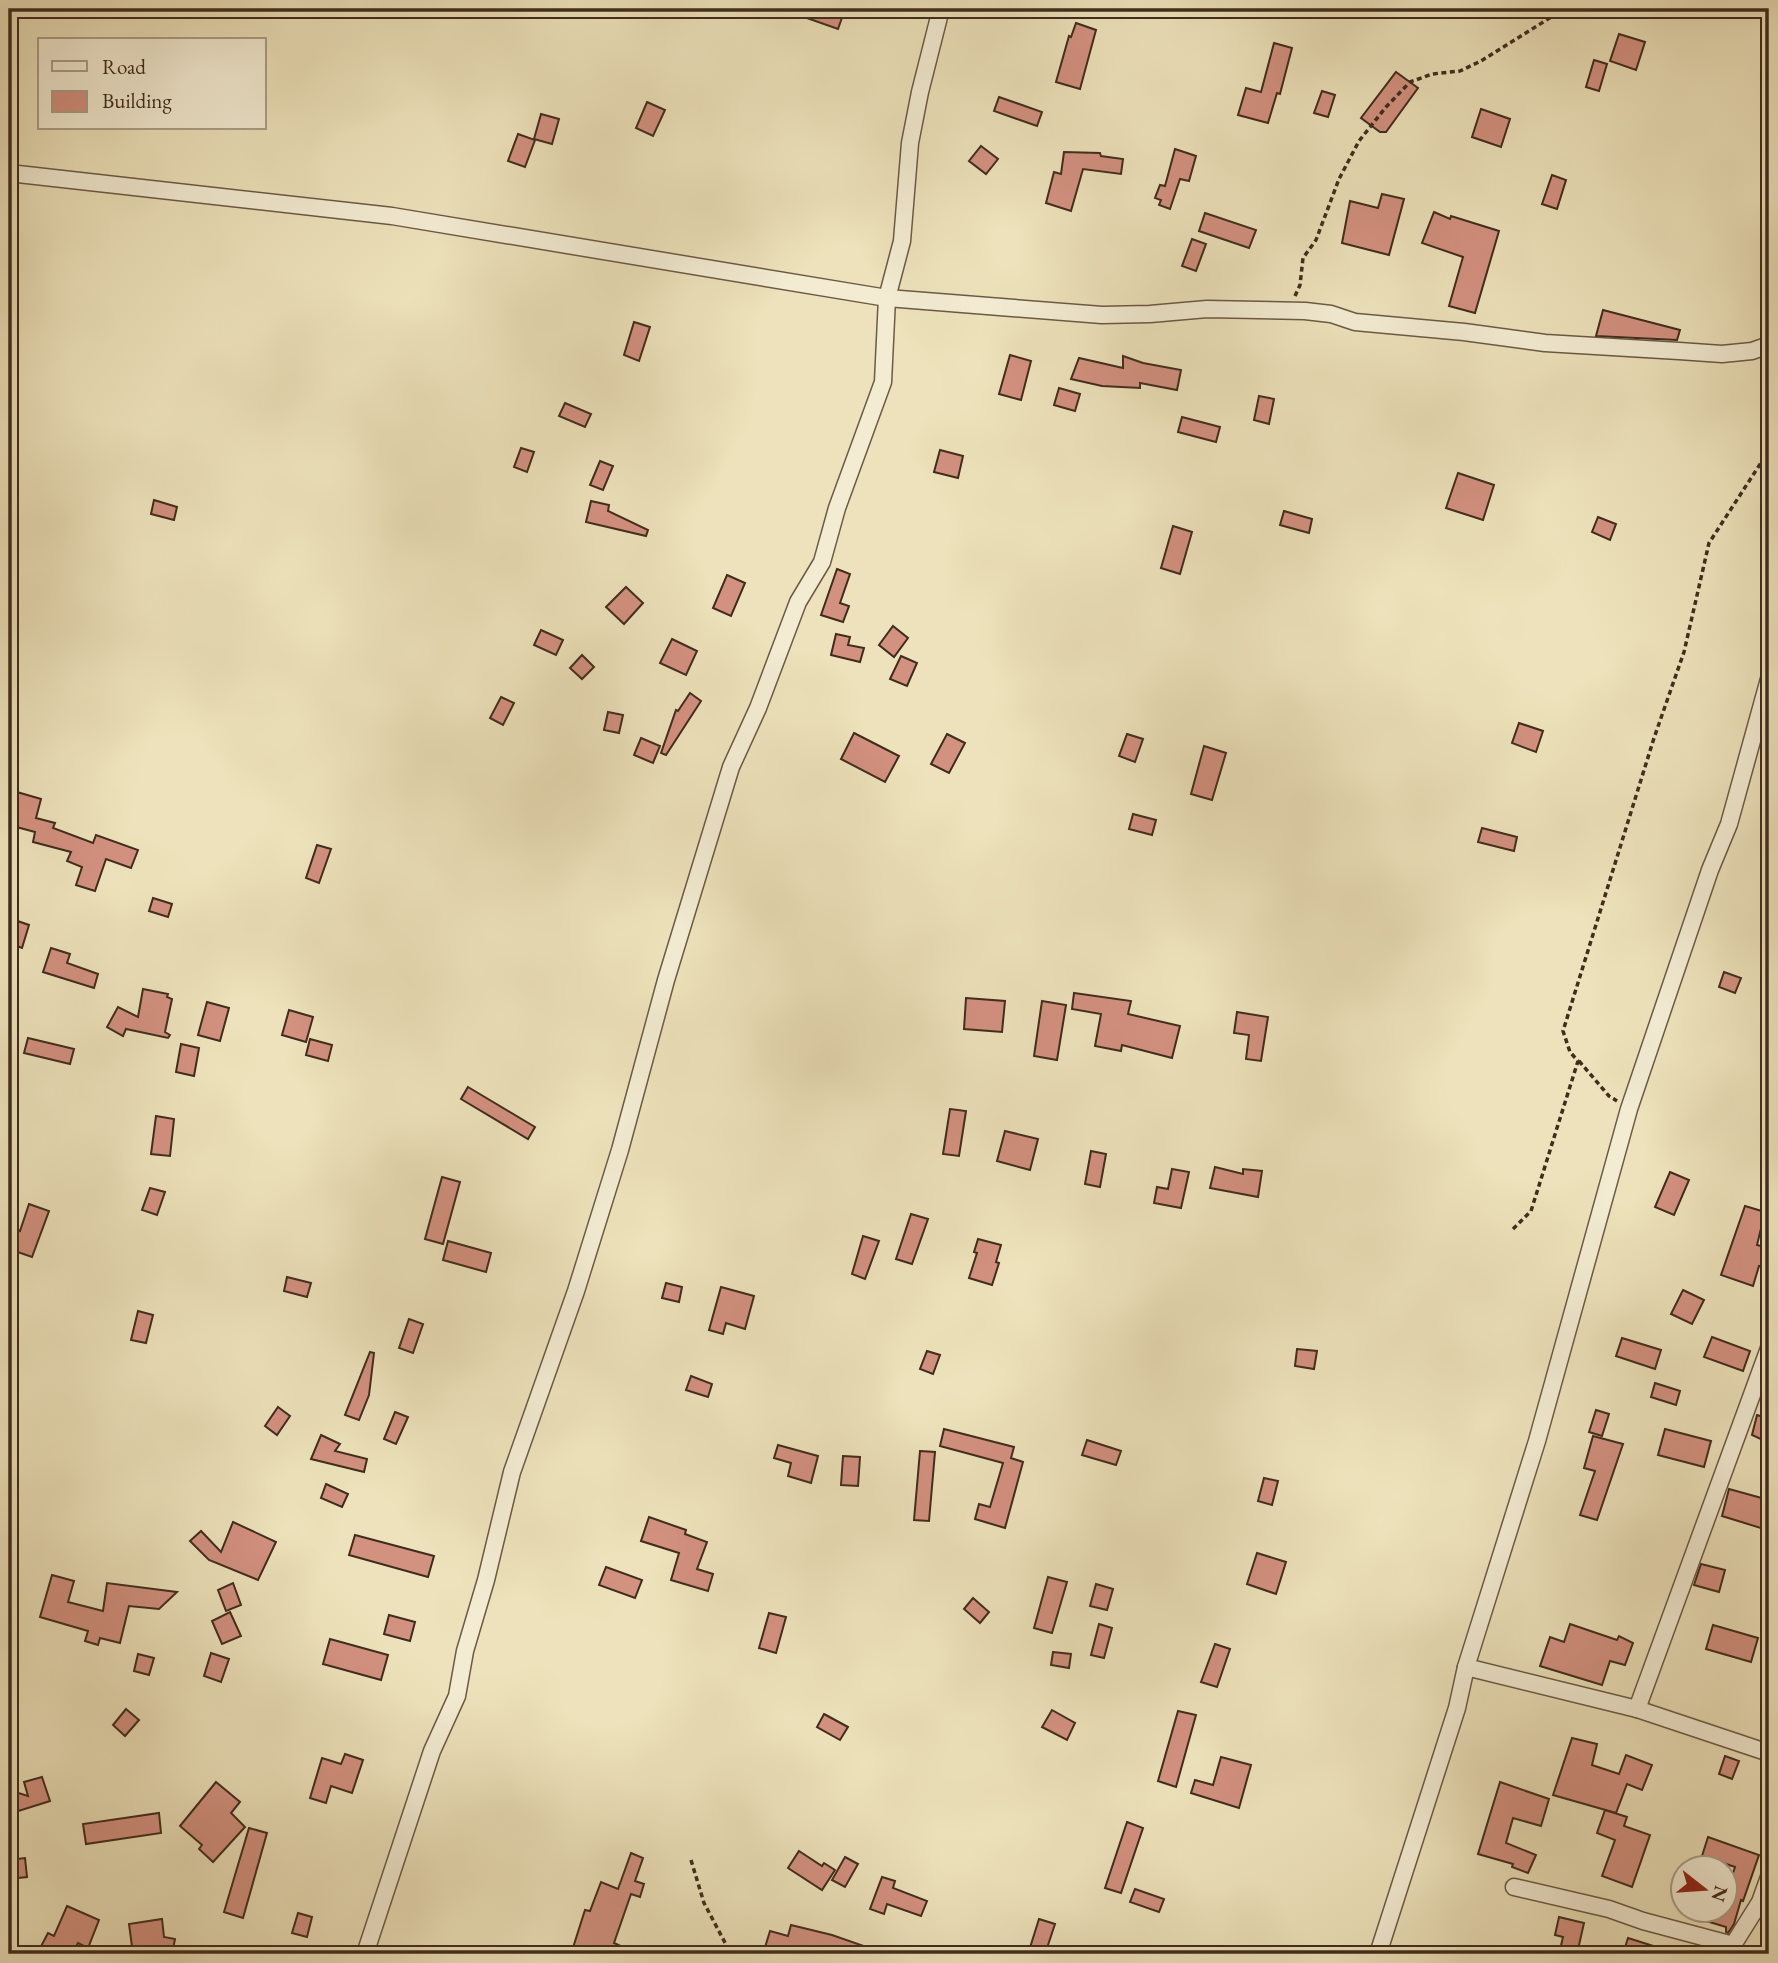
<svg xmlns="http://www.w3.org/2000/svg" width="1778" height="1963" viewBox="0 0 1778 1963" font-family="'EB Garamond',serif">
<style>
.building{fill:#d39180;stroke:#402c1d;stroke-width:2}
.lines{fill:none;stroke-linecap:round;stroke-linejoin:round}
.street-casing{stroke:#6b5a44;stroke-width:19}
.path{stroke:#402c1d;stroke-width:3.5;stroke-dasharray:5 3.5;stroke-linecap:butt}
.street{stroke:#f3ecd3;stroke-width:16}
</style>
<rect width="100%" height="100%" fill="#ede2bb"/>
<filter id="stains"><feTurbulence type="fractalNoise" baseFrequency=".00286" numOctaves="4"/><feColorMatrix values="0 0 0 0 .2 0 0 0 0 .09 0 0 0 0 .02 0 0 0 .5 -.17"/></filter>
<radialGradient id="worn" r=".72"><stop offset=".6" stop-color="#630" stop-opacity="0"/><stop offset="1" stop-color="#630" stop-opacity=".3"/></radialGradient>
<g class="building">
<polygon points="787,9 845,9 838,29 787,11"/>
<polygon points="1076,23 1096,30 1080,89 1056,82 1069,36 1071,37"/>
<polygon points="1619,34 1645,42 1636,70 1610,61"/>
<polygon points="1274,43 1292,48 1280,94 1277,93 1268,123 1238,115 1246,88 1261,92"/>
<polygon points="1594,60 1607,64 1599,91 1586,87"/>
<polygon points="1396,72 1418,88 1386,132 1380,132 1361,118"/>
<polygon points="1322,91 1335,95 1328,117 1314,113"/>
<polygon points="999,97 1042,112 1037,126 994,111"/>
<polygon points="647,102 665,110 653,136 636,128"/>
<polygon points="1481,109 1510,119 1501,147 1472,137"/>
<polygon points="541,114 559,119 552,144 534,139"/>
<polygon points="518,134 535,140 525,167 508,161"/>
<polygon points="981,146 998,159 986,174 969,161"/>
<polygon points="1175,149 1196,156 1189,181 1180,179 1170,209 1159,205 1161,200 1155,198 1160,185 1165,186"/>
<polygon points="1064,152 1100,153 1101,156 1123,159 1121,174 1083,169 1071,211 1046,203 1054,172 1061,174"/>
<polygon points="1552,175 1566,180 1557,209 1542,204"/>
<polygon points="1382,194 1404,199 1389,255 1342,243 1350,201 1378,208"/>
<polygon points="1434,212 1450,219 1451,216 1499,231 1475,313 1449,306 1463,257 1422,243"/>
<polygon points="1205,213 1256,230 1249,248 1199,231"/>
<polygon points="1192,239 1206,244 1196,271 1182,266"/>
<polygon points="1603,310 1680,330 1677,340 1596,336"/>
<polygon points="634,322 650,327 639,361 624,355"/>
<polygon points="1010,355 1031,361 1021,400 999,394"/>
<polygon points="1123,356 1143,363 1181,370 1177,390 1140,383 1140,388 1102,386 1071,379 1079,358 1123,368"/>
<polygon points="1059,388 1080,394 1075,411 1054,405"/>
<polygon points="1259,396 1274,399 1269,424 1254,420"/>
<polygon points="565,403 591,414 585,427 559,416"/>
<polygon points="1182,417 1220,427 1216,442 1178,432"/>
<polygon points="521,448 534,452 527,472 514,467"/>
<polygon points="940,450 963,456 958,478 934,472"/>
<polygon points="600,461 613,466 603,490 590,485"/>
<polygon points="1458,473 1494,485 1483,520 1446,508"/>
<polygon points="154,500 177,507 174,520 151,514"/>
<polygon points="591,501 609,505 608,511 648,530 646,536 586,522"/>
<polygon points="1284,511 1312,519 1309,533 1280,525"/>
<polygon points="1598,517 1616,524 1610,540 1592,532"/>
<polygon points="1173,526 1192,532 1180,574 1161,568"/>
<polygon points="837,569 850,574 840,603 849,606 843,622 821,615"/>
<polygon points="727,575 745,583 731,616 713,608"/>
<polygon points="626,587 643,603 624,624 606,607"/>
<polygon points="893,626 908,638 894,657 879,645"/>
<polygon points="541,630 563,640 556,655 534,645"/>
<polygon points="836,634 850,637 848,645 864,648 860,662 831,655"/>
<polygon points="672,639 697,651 686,675 660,663"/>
<polygon points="582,655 594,667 582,679 570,668"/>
<polygon points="901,656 917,663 907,686 890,679"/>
<polygon points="690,693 701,701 666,755 661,753 676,710 678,711"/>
<polygon points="501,697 514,703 503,725 490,718"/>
<polygon points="608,712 623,715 619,733 604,730"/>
<polygon points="1519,723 1543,731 1536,752 1512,743"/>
<polygon points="854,733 899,756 885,782 841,759"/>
<polygon points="947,734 965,743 949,773 931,764"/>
<polygon points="1127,734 1143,739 1135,762 1119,756"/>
<polygon points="641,738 660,746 653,763 634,755"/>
<polygon points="1204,746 1226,753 1212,800 1191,794"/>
<polygon points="17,792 41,799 36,818 55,823 53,828 93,843 96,835 138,850 131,868 106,859 95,891 76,885 82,867 67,861 71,852 33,842 35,832 9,825"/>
<polygon points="1133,814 1156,820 1152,835 1129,829"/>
<polygon points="1482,828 1517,837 1514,851 1478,842"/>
<polygon points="317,845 331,849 319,883 306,878"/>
<polygon points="153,898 172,904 168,917 149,911"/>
<polygon points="9,918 29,925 22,948 9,943"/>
<polygon points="51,948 70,954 67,963 98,974 94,988 43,972"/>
<polygon points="1724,972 1741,978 1735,993 1719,987"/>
<polygon points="143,989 168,994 167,997 172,999 165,1032 170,1035 168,1038 126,1029 123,1036 107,1027 118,1007 138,1017"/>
<polygon points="1074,993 1131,1001 1128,1014 1180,1026 1172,1058 1122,1045 1121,1051 1095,1046 1101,1014 1072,1009"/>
<polygon points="966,998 1005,1001 1002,1032 964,1029"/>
<polygon points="1042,1001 1066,1005 1057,1060 1034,1056"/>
<polygon points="207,1002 229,1008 220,1041 198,1035"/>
<polygon points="289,1010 313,1017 306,1042 282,1035"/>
<polygon points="1237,1012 1268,1017 1261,1061 1246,1059 1249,1035 1234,1033"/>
<polygon points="28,1038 74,1049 70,1064 24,1053"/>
<polygon points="310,1039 332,1045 328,1061 306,1055"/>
<polygon points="181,1044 199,1048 194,1076 176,1072"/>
<polygon points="468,1087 535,1127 528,1139 461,1099"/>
<polygon points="950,1109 966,1111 959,1156 943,1154"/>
<polygon points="156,1116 174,1119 170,1156 151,1154"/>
<polygon points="1005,1131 1038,1139 1030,1170 997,1161"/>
<polygon points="1091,1151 1106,1154 1100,1187 1085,1184"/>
<polygon points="1215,1167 1243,1174 1243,1169 1262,1171 1258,1197 1210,1188"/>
<polygon points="1172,1169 1189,1172 1181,1208 1154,1203 1157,1187 1168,1189"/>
<polygon points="1670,1172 1689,1180 1674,1215 1655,1207"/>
<polygon points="442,1177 460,1182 443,1244 425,1239"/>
<polygon points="150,1188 165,1192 157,1215 142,1210"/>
<polygon points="29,1204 49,1211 32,1257 9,1249 9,1225 20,1231"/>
<polygon points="1745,1206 1765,1212 1757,1245 1769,1248 1769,1268 1759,1266 1753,1286 1721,1275"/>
<polygon points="911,1214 928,1219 912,1264 896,1259"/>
<polygon points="863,1236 879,1241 865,1279 852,1274"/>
<polygon points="978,1239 1001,1245 996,1262 999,1263 992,1285 969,1278 977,1253 974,1252"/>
<polygon points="448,1241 491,1253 486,1272 443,1260"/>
<polygon points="287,1277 311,1283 307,1297 284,1291"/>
<polygon points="666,1283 682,1287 679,1302 662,1298"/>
<polygon points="721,1287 754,1296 745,1329 726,1323 723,1334 709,1330"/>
<polygon points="1683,1290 1704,1300 1692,1324 1671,1314"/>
<polygon points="138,1311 153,1315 146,1343 131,1340"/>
<polygon points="409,1319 423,1324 413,1353 399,1348"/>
<polygon points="1712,1337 1750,1351 1743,1371 1704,1357"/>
<polygon points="1622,1338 1661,1350 1655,1369 1616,1356"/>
<polygon points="1297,1349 1317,1351 1314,1369 1295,1366"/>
<polygon points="927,1351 940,1355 933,1374 920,1369"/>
<polygon points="370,1352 374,1353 369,1395 359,1420 345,1415"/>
<polygon points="691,1376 712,1384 708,1397 686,1390"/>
<polygon points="1655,1383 1680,1391 1676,1405 1651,1397"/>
<polygon points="278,1407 290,1416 277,1435 265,1426"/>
<polygon points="1596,1410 1609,1414 1602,1436 1589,1432"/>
<polygon points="395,1412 408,1417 396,1444 384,1439"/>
<polygon points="1757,1415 1769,1419 1769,1443 1752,1435"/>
<polygon points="944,1429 1014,1447 1011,1458 1023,1462 1005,1528 975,1519 979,1504 990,1507 1003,1463 940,1446"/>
<polygon points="1665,1429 1711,1441 1704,1467 1658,1455"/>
<polygon points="321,1435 340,1444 335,1451 367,1459 364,1472 311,1459"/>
<polygon points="1593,1436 1623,1444 1597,1520 1580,1515 1595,1471 1584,1468"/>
<polygon points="1087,1440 1121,1451 1116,1465 1082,1455"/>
<polygon points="778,1445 818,1456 811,1483 788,1476 791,1463 774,1458"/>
<polygon points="920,1451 935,1452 929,1521 914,1520"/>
<polygon points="843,1456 860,1457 858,1486 841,1485"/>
<polygon points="1264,1478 1278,1481 1272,1505 1258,1501"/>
<polygon points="326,1484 348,1494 342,1507 321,1498"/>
<polygon points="1729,1489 1769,1500 1769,1511 1764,1529 1722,1516"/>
<polygon points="649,1517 686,1530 685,1534 707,1542 697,1569 713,1574 708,1591 671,1580 679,1553 641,1541"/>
<polygon points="233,1522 276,1542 258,1580 209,1560 190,1541 201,1531 221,1552"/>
<polygon points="355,1535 434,1556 428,1577 349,1555"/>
<polygon points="1257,1553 1286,1562 1276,1594 1247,1584"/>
<polygon points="1701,1564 1725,1570 1719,1592 1694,1585"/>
<polygon points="606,1567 642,1580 635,1598 599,1585"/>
<polygon points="52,1575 74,1581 68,1602 103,1611 107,1583 177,1592 159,1609 129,1606 120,1643 100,1638 98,1645 85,1641 88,1631 40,1617"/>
<polygon points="1048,1577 1067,1582 1052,1633 1034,1628"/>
<polygon points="233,1583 241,1605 226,1611 218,1590"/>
<polygon points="1096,1584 1113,1589 1107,1610 1090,1606"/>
<polygon points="973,1598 989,1612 980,1623 964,1609"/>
<polygon points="230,1612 241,1636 222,1644 212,1621"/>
<polygon points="769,1613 786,1617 776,1653 759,1648"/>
<polygon points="389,1615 415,1622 410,1641 384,1634"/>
<polygon points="1099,1624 1112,1628 1104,1658 1091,1655"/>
<polygon points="1570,1624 1617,1640 1619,1636 1633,1643 1625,1665 1610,1661 1602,1685 1540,1666 1550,1637 1564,1642"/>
<polygon points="1713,1625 1758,1638 1751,1662 1706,1649"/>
<polygon points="330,1639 388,1655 381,1680 323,1664"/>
<polygon points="1215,1644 1230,1649 1217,1687 1201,1682"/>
<polygon points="1053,1652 1071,1654 1069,1668 1051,1665"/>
<polygon points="211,1653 229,1659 221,1682 204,1676"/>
<polygon points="138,1654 154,1658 149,1675 134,1671"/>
<polygon points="126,1709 139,1720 125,1736 113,1725"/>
<polygon points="1052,1710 1075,1723 1067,1740 1042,1727"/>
<polygon points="1178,1711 1196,1715 1176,1787 1158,1781"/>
<polygon points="824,1714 848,1727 840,1740 817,1727"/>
<polygon points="1572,1738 1597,1744 1592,1765 1619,1774 1626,1755 1652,1765 1642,1790 1627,1784 1616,1813 1553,1795"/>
<polygon points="345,1754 363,1760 352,1793 331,1786 326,1803 310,1798 322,1758 341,1764"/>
<polygon points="1725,1756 1739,1761 1732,1779 1719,1774"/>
<polygon points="1221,1757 1251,1765 1239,1808 1191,1793 1195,1780 1213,1785"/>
<polygon points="42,1777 50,1801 9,1814 9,1790 28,1796 24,1782"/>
<polygon points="216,1782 240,1802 231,1813 245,1827 213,1862 199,1849 202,1845 180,1826"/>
<polygon points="1500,1782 1549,1799 1541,1826 1513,1818 1506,1843 1536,1855 1528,1873 1512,1867 1513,1864 1478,1854"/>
<polygon points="1605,1810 1627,1817 1624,1826 1650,1835 1632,1887 1602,1876 1615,1840 1597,1833"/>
<polygon points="159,1813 161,1833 86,1844 83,1824"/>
<polygon points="1127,1822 1143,1828 1121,1893 1105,1888"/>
<polygon points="249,1828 267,1833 243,1918 224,1912"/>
<polygon points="1708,1837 1759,1855 1743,1901 1741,1900 1734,1924 1728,1933 1726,1932 1726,1927 1683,1914 1684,1910 1726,1910 1726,1895 1735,1867 1702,1856"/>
<polygon points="799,1851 822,1866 824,1863 835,1870 822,1890 788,1868"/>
<polygon points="631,1853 643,1858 635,1881 644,1884 640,1897 631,1894 614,1943 638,1954 571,1954 585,1910 590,1911 601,1882 618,1889"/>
<polygon points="845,1857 858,1864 845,1887 832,1880"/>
<polygon points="25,1858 27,1877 9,1879 9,1860"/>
<polygon points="882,1877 895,1881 893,1888 927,1901 921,1916 887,1904 884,1914 870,1909"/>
<polygon points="1135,1889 1164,1899 1159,1912 1130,1902"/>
<polygon points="67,1906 99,1920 88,1948 78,1943 72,1954 37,1954 48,1933 54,1936"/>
<polygon points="298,1913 312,1917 307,1937 292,1933"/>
<polygon points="1559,1917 1584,1923 1577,1954 1559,1954 1563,1937 1555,1935"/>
<polygon points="162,1919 164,1937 175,1939 172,1954 133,1954 129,1924"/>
<polygon points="1039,1919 1055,1924 1045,1954 1028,1954"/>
<polygon points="791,1925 832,1935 881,1952 880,1954 763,1954 770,1931 788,1936"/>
<polygon points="1628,1938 1669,1951 1668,1954 1623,1954"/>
</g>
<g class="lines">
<g class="street-casing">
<g id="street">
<polyline points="9,173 392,216 887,298 1102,315 1150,314 1207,309 1305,311 1331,314 1355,322 1464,332 1545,343 1679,351 1722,354 1752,351 1769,345"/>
<polyline points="1466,1667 1637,1709 1769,1753"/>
<polyline points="1637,1709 1769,1348"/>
<polyline points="1514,1887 1609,1909 1643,1921 1733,1945 1760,1902 1769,1877"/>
<polyline points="365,1954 432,1751 457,1696 465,1651 486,1580 512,1472 576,1291 620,1150 666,980 731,767 758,708 798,602 822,562 837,508 883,382 887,298 902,241 910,143 920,92 941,9"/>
<polyline points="1378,1954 1457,1708 1466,1667 1537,1441 1629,1109 1710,870 1729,824 1769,679"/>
</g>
</g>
<g class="path">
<polyline points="1295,296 1300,285 1303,258 1316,240 1339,179 1359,141 1386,107 1410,82 1432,74 1460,71 1481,61 1564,9"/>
<polyline points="1579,1061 1609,1096 1617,1101"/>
<polyline points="1513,1229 1531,1211 1578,1061 1570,1052 1563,1031 1654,738 1684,652 1709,543 1766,455 1769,446"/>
<polyline points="691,1860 704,1903 731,1954"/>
</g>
<use href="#street" class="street"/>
</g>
<rect width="1778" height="1963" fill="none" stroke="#ede2bb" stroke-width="35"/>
<rect x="10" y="10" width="1757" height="1942" fill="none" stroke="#402c1d" stroke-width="3.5"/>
<rect x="18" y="18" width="1743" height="1928" fill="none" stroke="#402c1d" stroke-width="2"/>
<rect x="38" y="38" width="228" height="91" fill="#f3ecd3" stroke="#ab9f8a" stroke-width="2"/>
<rect x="52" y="61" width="35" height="10" fill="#f3ecd3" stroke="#ab9f8a" stroke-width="2"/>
<text x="102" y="74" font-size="21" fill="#402c1d">Road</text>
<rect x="52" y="91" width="35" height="21" fill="#d39180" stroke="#ab9f8a" stroke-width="2"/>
<text x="102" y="108" font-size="21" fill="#402c1d">Building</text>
<g transform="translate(1704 1889) rotate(107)"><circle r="33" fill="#f3ecd3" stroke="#ab9f8a" stroke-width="2"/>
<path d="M0-5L12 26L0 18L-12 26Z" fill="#8f2418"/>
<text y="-10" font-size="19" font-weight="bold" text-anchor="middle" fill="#402c1d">N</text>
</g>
<rect width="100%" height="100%" filter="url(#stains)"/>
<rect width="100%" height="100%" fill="url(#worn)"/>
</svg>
